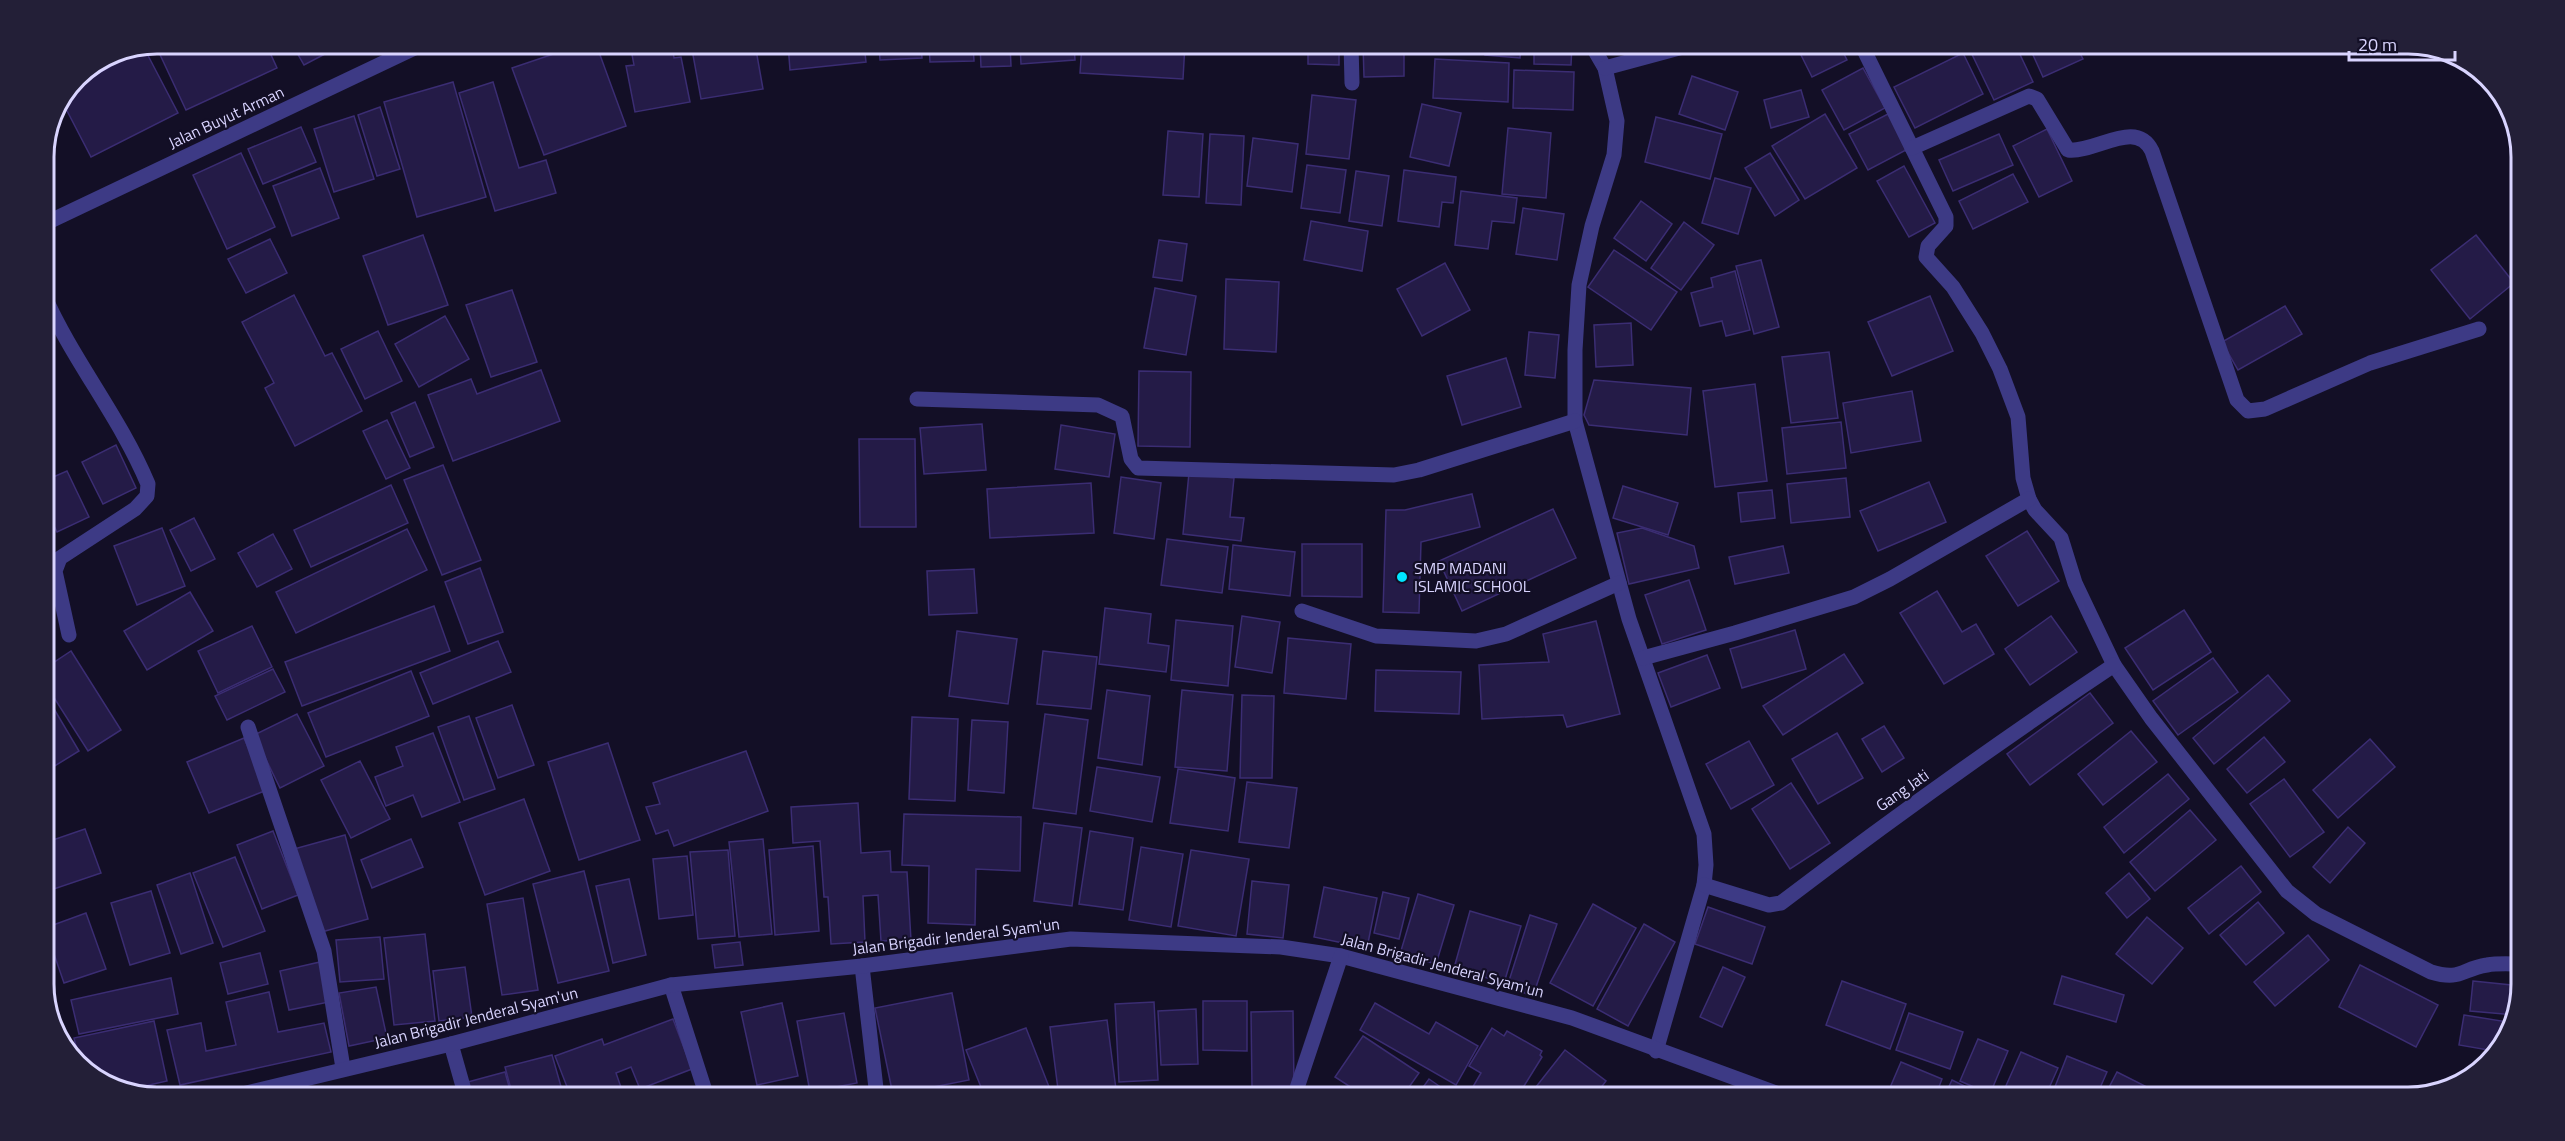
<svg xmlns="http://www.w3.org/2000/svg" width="2565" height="1141" viewBox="0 0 2565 1141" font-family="'Titillium Web',sans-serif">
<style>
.building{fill:#241b47;stroke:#3b2d73;stroke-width:1.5}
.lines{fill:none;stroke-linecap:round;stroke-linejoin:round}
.street{stroke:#3d3a85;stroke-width:15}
.poi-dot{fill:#00e5ff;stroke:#130f26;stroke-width:2}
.labels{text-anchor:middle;stroke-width:4.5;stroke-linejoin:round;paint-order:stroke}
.street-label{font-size:16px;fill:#d9d4ff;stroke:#130f26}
.poi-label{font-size:16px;fill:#d9d4ff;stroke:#130f26;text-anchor:start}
.rim{fill:none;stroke:#d9d4ff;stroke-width:3}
</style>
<rect width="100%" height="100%" fill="#130f26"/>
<g class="building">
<polygon points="155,44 266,44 277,68 186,110"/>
<polygon points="292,44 344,44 304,65"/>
<polygon points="583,44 596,44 626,126 544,155 512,68"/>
<polygon points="630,44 672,44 674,58 681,57 690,102 635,112 626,66 634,65"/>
<polygon points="691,44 755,44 763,89 701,99"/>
<polygon points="788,44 864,44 866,62 790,70"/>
<polygon points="879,44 921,44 922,58 880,60"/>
<polygon points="929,44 973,44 974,61 930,62"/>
<polygon points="980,44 1010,44 1011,66 981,67"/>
<polygon points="1020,44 1074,44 1075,60 1021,64"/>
<polygon points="1082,44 1185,44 1183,79 1080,73"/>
<polygon points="1308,44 1339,44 1339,65 1308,64"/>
<polygon points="1363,44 1404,44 1404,76 1364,77"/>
<polygon points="1486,44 1521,44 1520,58 1485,55"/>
<polygon points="1534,44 1572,44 1571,65 1534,64"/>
<polygon points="1799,44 1839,44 1847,60 1812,77 1796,45"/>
<polygon points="1967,44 2015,44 2033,82 1994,100"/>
<polygon points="2028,44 2075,44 2083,59 2043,77"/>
<polygon points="143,46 178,113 91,157 64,105 72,87 110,67 105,58 114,52"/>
<polygon points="1963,53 1983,94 1915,128 1894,87"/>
<polygon points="1435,59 1509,63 1508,102 1433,98"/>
<polygon points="1863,68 1885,108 1844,130 1822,90"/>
<polygon points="1514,70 1574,72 1573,110 1513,108"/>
<polygon points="1692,76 1738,92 1725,130 1679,114"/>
<polygon points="453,82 486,197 417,217 384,102"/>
<polygon points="493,82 519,168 546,160 556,193 495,211 459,93"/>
<polygon points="1801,90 1809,117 1771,128 1764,100"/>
<polygon points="1312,95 1356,100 1349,159 1306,154"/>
<polygon points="1422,104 1461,113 1449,166 1410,157"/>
<polygon points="380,107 400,169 377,176 358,115"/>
<polygon points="1825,114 1857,168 1805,199 1772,146"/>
<polygon points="1888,114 1908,149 1868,170 1849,134"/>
<polygon points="354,116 374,179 334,192 314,129"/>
<polygon points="1656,117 1722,134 1710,179 1645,162"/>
<polygon points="301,127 316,162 263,184 248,149"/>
<polygon points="1508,128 1551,133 1546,198 1502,194"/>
<polygon points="2047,129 2072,181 2039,197 2013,146"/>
<polygon points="1168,131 1203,134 1199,197 1163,195"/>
<polygon points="1210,134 1244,136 1241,205 1206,203"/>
<polygon points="1999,134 2013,165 1953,191 1939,160"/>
<polygon points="1253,138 1298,144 1292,192 1247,186"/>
<polygon points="241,153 275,227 227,249 193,175"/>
<polygon points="1770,153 1799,200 1775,216 1745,168"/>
<polygon points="1307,165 1346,170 1340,213 1301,208"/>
<polygon points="1904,166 1935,223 1909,237 1877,181"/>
<polygon points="320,168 339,218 292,236 273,186"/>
<polygon points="1404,170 1456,177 1453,203 1442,202 1439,227 1398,221"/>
<polygon points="1356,171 1389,176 1382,226 1349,221"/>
<polygon points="2013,174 2028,202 1973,229 1959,201"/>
<polygon points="1715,178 1751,188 1738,234 1702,223"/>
<polygon points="1461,191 1517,198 1514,223 1492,221 1488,249 1455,245"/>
<polygon points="1641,201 1672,224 1646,261 1614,238"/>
<polygon points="1523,208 1564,214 1557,260 1516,254"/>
<polygon points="1311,221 1368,231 1362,271 1304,260"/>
<polygon points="1684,222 1714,245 1681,290 1651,268"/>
<polygon points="423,235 448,305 388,325 363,256"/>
<polygon points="2476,235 2514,283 2470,319 2431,270"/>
<polygon points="270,239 287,273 246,293 228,259"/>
<polygon points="1159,240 1187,244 1182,281 1153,277"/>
<polygon points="1614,250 1677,292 1651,330 1588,287"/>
<polygon points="1761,260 1779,327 1754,334 1736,266"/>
<polygon points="1445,263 1470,310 1422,336 1397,289"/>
<polygon points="1735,271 1750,330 1726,336 1722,321 1700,326 1691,293 1713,287 1711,278"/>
<polygon points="1226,279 1279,282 1276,352 1224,349"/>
<polygon points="1155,288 1196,296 1186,355 1144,348"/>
<polygon points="512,290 537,362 491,377 466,305"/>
<polygon points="294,295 325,356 332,353 362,411 295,446 265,388 274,383 242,322"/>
<polygon points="1930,296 1953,351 1892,376 1868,322"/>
<polygon points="2285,306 2302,334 2238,370 2222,342"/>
<polygon points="445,316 469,359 419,387 395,344"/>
<polygon points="1631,323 1633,365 1596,367 1594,325"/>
<polygon points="378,331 402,381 365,399 341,349"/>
<polygon points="1529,332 1559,335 1555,378 1525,375"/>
<polygon points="1829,352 1838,418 1791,423 1782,357"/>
<polygon points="1506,358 1521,407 1462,425 1447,376"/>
<polygon points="541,370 560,421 453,461 428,395 471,379 477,394"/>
<polygon points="1139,371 1191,372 1190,447 1138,446"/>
<polygon points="1594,380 1691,388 1687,435 1589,425 1584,415"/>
<polygon points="1755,384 1767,481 1715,487 1703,391"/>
<polygon points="1912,391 1921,441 1851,453 1843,403"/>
<polygon points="415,402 434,447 410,457 391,413"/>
<polygon points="387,420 410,468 386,479 363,431"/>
<polygon points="1841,422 1846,468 1787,474 1782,428"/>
<polygon points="982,424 986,470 924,474 920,428"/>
<polygon points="1061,425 1115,434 1109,477 1055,469"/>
<polygon points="859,439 915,439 916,527 860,527"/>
<polygon points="116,445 136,488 103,504 82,462"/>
<polygon points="443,465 481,560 442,575 404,480"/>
<polygon points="67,471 89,517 57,532 44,505 44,481"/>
<polygon points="1189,473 1234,478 1230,517 1244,518 1241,541 1183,534"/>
<polygon points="1121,477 1161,483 1154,539 1114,533"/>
<polygon points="1846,478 1850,517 1791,523 1787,484"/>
<polygon points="1929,482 1946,522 1878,551 1860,511"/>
<polygon points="1091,483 1094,533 990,538 987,489"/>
<polygon points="391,485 408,523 311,567 294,530"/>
<polygon points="1623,486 1678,503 1668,535 1613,518"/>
<polygon points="1772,490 1775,518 1741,522 1738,493"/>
<polygon points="1472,494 1480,527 1421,542 1419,613 1383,612 1386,510 1405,510"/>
<polygon points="1553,509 1576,558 1462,611 1439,561"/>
<polygon points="194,518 215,559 191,571 170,530"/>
<polygon points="162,528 185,586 137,605 114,546"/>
<polygon points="1642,528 1694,546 1699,568 1629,584 1617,533"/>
<polygon points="407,529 427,570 296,633 276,592"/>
<polygon points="2027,531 2059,581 2018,606 1986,556"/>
<polygon points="273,534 292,569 257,587 238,553"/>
<polygon points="1167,539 1228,547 1222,593 1161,585"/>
<polygon points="1302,544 1362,544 1362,597 1302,596"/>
<polygon points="1233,545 1295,552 1290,596 1229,589"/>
<polygon points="1783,546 1789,573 1735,584 1729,557"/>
<polygon points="480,568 503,632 468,644 445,582"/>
<polygon points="974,569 977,613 929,615 927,571"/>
<polygon points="1689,580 1706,630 1662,644 1645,595"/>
<polygon points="1937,591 1962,632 1976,624 1994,654 1944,684 1900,613"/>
<polygon points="190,592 213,631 147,670 124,631"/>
<polygon points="434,606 450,651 302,706 285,662"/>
<polygon points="1105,608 1151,614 1148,643 1169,646 1166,672 1099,664"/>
<polygon points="2184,610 2211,652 2153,690 2125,648"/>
<polygon points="1242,616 1280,622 1272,673 1235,667"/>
<polygon points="2051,616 2077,652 2030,685 2005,649"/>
<polygon points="1176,620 1233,626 1228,686 1171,680"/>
<polygon points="1596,621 1620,714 1567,727 1563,715 1482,719 1479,665 1549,662 1543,634"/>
<polygon points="252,626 272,667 218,693 198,651"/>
<polygon points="1795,630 1806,669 1742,688 1730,649"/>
<polygon points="957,631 1017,639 1008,704 949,696"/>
<polygon points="1288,638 1351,644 1346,699 1284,693"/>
<polygon points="498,641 511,672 433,704 420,673"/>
<polygon points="71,651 121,730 88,751 44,682 44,669"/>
<polygon points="1043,651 1097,657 1091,709 1037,704"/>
<polygon points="1844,654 1863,683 1783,735 1763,706"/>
<polygon points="1707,655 1720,688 1671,707 1658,673"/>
<polygon points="2213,658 2238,692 2178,735 2153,701"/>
<polygon points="273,669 285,692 227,720 215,696"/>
<polygon points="1376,670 1461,672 1459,714 1375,711"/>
<polygon points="411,671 429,716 326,757 308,713"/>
<polygon points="2268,675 2290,701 2214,764 2193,738"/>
<polygon points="1107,690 1150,696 1142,765 1098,758"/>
<polygon points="1182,690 1233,695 1227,771 1175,767"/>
<polygon points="44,692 79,751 53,767 44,752"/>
<polygon points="2090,693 2113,723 2030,785 2007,754"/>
<polygon points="1242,695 1274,696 1272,778 1240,778"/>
<polygon points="512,705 534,765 498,778 476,718"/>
<polygon points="297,714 324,766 280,788 254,735"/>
<polygon points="1045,714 1088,720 1076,814 1033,808"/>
<polygon points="469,716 495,789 464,800 438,727"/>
<polygon points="912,717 958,719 955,801 909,799"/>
<polygon points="972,720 1008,722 1004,793 968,790"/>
<polygon points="1884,726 1904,758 1882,772 1862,739"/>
<polygon points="2131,731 2157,762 2103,805 2078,774"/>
<polygon points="433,733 460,802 422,817 413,795 386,806 375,777 403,766 396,747"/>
<polygon points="1837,733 1863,778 1818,804 1792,759"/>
<polygon points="2264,737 2285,762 2247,793 2227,769"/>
<polygon points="244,738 267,790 209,813 187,762"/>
<polygon points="2370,739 2395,767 2338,818 2313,790"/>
<polygon points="1749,741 1774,785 1731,809 1706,764"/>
<polygon points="608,743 640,840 579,860 548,762"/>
<polygon points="746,751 768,811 674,846 668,830 656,834 646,807 660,804 653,783"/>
<polygon points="360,761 390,819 351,838 321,780"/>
<polygon points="1097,767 1160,777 1152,822 1090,811"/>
<polygon points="1178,769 1235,778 1228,831 1170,823"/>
<polygon points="2168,774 2189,799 2124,853 2104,827"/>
<polygon points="2284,779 2324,832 2290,857 2250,804"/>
<polygon points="1247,782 1297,788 1289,848 1239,842"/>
<polygon points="1791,783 1830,843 1790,869 1752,809"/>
<polygon points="524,799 550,871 485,895 459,823"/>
<polygon points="858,803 861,853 890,851 891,872 907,872 911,940 881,941 878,895 863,896 865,942 831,944 828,897 824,897 820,841 793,843 791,807"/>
<polygon points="2190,810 2216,840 2155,891 2130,862"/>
<polygon points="904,814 1021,817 1020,871 976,869 975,925 928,923 929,866 902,865"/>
<polygon points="1044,823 1082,828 1072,906 1034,901"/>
<polygon points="2348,827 2365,843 2330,883 2313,867"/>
<polygon points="85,829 101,873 45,892 44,843"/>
<polygon points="273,831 298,895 262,909 237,845"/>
<polygon points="1090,831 1133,838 1123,910 1079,904"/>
<polygon points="345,835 368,919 318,933 294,849"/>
<polygon points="411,839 423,867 372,888 361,860"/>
<polygon points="763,839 772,934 739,937 729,842"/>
<polygon points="813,846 819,931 775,935 769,850"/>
<polygon points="1141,847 1183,854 1171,927 1129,920"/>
<polygon points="728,850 735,936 698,939 690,852"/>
<polygon points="1191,850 1249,859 1236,936 1178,926"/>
<polygon points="687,856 693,915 659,919 653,859"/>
<polygon points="235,857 265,931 223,947 193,873"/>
<polygon points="2241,866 2261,892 2209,934 2188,908"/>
<polygon points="584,871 609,971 558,983 533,884"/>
<polygon points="190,873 213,943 181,954 157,885"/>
<polygon points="2129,873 2150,899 2127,918 2106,893"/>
<polygon points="629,879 646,955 613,963 596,886"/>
<polygon points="1252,881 1289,885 1283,938 1247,934"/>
<polygon points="1324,887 1377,898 1367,948 1314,937"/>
<polygon points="151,891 170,953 130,965 111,903"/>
<polygon points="1383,892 1409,898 1399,939 1374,933"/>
<polygon points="1418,894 1454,905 1436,964 1400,954"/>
<polygon points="523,898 538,990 502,995 487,904"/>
<polygon points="2258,902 2284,933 2246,965 2220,935"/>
<polygon points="1593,904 1636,928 1593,1006 1550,983"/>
<polygon points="1708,907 1765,927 1752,964 1695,944"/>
<polygon points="1470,911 1521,926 1504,983 1454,968"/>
<polygon points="86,913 106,969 64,983 45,928"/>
<polygon points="1530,915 1557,924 1533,996 1507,987"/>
<polygon points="2147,917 2183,948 2152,984 2116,954"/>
<polygon points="1644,924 1675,942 1628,1026 1597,1009"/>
<polygon points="425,934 435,1021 394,1025 384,938"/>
<polygon points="2308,935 2329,960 2275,1006 2254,982"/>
<polygon points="380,937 384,979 340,982 336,940"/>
<polygon points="740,942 743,965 715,968 712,945"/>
<polygon points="260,953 268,984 228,994 220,963"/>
<polygon points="320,962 329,1002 289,1010 280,971"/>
<polygon points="2360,965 2438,1005 2416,1047 2339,1007"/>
<polygon points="465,967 472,1017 439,1021 433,971"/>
<polygon points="1723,967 1745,977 1722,1027 1700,1017"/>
<polygon points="44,971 52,993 45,996 44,991"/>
<polygon points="2062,976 2124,995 2116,1022 2054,1004"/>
<polygon points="171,978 178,1014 79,1034 71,1000"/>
<polygon points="1842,981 1906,1004 1890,1049 1826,1025"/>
<polygon points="2473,981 2521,986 2515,1015 2470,1011"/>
<polygon points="376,987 387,1038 349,1046 339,993"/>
<polygon points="269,992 278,1032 324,1023 331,1052 180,1085 167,1030 201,1023 206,1051 236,1045 226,1002"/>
<polygon points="952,993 969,1080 893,1095 875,1008"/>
<polygon points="1203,1001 1247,1001 1247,1051 1203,1050"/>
<polygon points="1154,1002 1158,1080 1119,1082 1115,1004"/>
<polygon points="782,1003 798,1076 757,1085 741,1012"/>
<polygon points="1375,1003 1429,1034 1436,1022 1478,1046 1456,1085 1360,1030"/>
<polygon points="1196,1009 1198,1064 1161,1065 1158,1011"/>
<polygon points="1293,1011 1294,1086 1252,1087 1251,1012"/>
<polygon points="844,1013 857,1083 810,1092 797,1021"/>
<polygon points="1909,1013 1963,1032 1950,1069 1896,1050"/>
<polygon points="2464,1015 2514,1023 2513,1028 2494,1051 2459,1045"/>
<polygon points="673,1019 692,1069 640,1089 631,1067 616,1073 624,1096 571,1097 555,1056 602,1039 604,1045"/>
<polygon points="1107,1020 1117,1097 1059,1097 1050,1027"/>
<polygon points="154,1021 167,1081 123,1091 113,1089 80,1063 74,1038"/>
<polygon points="1026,1028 1053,1097 985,1097 966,1050"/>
<polygon points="1492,1028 1504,1036 1507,1031 1542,1051 1540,1055 1542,1057 1519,1094 1516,1092 1513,1097 1467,1097 1481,1073 1469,1066"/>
<polygon points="1363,1036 1419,1073 1402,1097 1366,1097 1335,1077"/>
<polygon points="1978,1039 2008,1051 1990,1094 1960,1081"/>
<polygon points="1565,1050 1606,1081 1594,1097 1528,1097"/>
<polygon points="2021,1052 2058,1068 2045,1097 2001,1097"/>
<polygon points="552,1055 564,1097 513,1097 505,1067"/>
<polygon points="2067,1056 2107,1072 2096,1097 2051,1097"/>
<polygon points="1901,1062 1942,1079 1935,1097 1886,1097"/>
<polygon points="505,1072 512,1097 468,1097 464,1083"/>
<polygon points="2117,1072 2151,1089 2147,1097 2104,1097"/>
<polygon points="1429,1079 1455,1097 1416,1097"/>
<polygon points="1952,1080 1987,1097 1944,1097"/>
</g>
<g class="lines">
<g class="street">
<polyline points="1351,44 1352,83"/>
<polyline points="1591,44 1605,68 1617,121 1614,155 1592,226 1579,285 1575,350 1575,421 1629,619 1704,834 1706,865 1704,885 1656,1051"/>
<path d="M1861 44 1946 217V226L1928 246 1926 257 1953 287 1982 333 2000 369 2018 417 2023 478 2029 499 2035 510 2061 538 2075 583 2114 665 2151 718 2287 891 2316 914 2431 972C2461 981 2461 969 2487 965 2498 963 2510 964 2521 964"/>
<polyline points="1605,68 1694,44"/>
<path d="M1912 148 2029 96 2037 99 2068 150C2096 153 2136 118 2152 151L2237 400 2248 411 2265 409 2370 363 2479 329"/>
<polyline points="44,224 423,44"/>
<path d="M44 295C73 361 120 417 148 484L147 496 135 509 60 558 55 571 69 635"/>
<polyline points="917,399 1098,405 1122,416 1131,459 1138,468 1394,475 1419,470 1575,421"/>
<polyline points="1302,611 1376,636 1476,641 1506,634 1619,583"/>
<polyline points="1643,658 1735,633 1854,597 1890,579 2029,499"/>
<polyline points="248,727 324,951 343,1068"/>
<path d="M1704 885 1769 905 1781 903C1890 820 2000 741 2114 665"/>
<polyline points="862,966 877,1097"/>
<polyline points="671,985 707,1097"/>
<polyline points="451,1044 466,1097"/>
<polyline points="230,1097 451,1044 671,985 862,966 1071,939 1281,947 1341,956 1572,1018 1787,1097"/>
<polyline points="1294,1097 1341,956"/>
</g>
</g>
<circle class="poi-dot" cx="1402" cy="577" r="6"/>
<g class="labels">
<g class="street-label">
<text transform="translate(226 117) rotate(-25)" y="6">Jalan Buyut Arman</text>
<text transform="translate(1902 790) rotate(-35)" y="6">Gang Jati</text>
<text transform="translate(956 936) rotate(-7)" y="6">Jalan Brigadir Jenderal Syam'un</text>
<text transform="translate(1443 965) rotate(15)" y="6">Jalan Brigadir Jenderal Syam'un</text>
<text transform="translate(476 1017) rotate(-14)" y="6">Jalan Brigadir Jenderal Syam'un</text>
</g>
<g class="poi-label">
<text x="1414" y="574">SMP MADANI<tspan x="1414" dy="18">ISLAMIC SCHOOL</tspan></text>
</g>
</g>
<path d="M0 0H2565V1141H0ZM157 54H2408A103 103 0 0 1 2511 157V984A103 103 0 0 1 2408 1087H157A103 103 0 0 1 54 984V157A103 103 0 0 1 157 54Z" fill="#231f37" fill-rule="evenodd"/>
<path class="rim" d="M157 54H2408A103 103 0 0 1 2511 157V984A103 103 0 0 1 2408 1087H157A103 103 0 0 1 54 984V157A103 103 0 0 1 157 54Z"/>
<path d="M2349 51v9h106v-9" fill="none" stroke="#d9d4ff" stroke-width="3"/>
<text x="2358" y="51" font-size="18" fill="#d9d4ff" stroke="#130f26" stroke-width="4.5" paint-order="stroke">20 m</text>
</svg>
